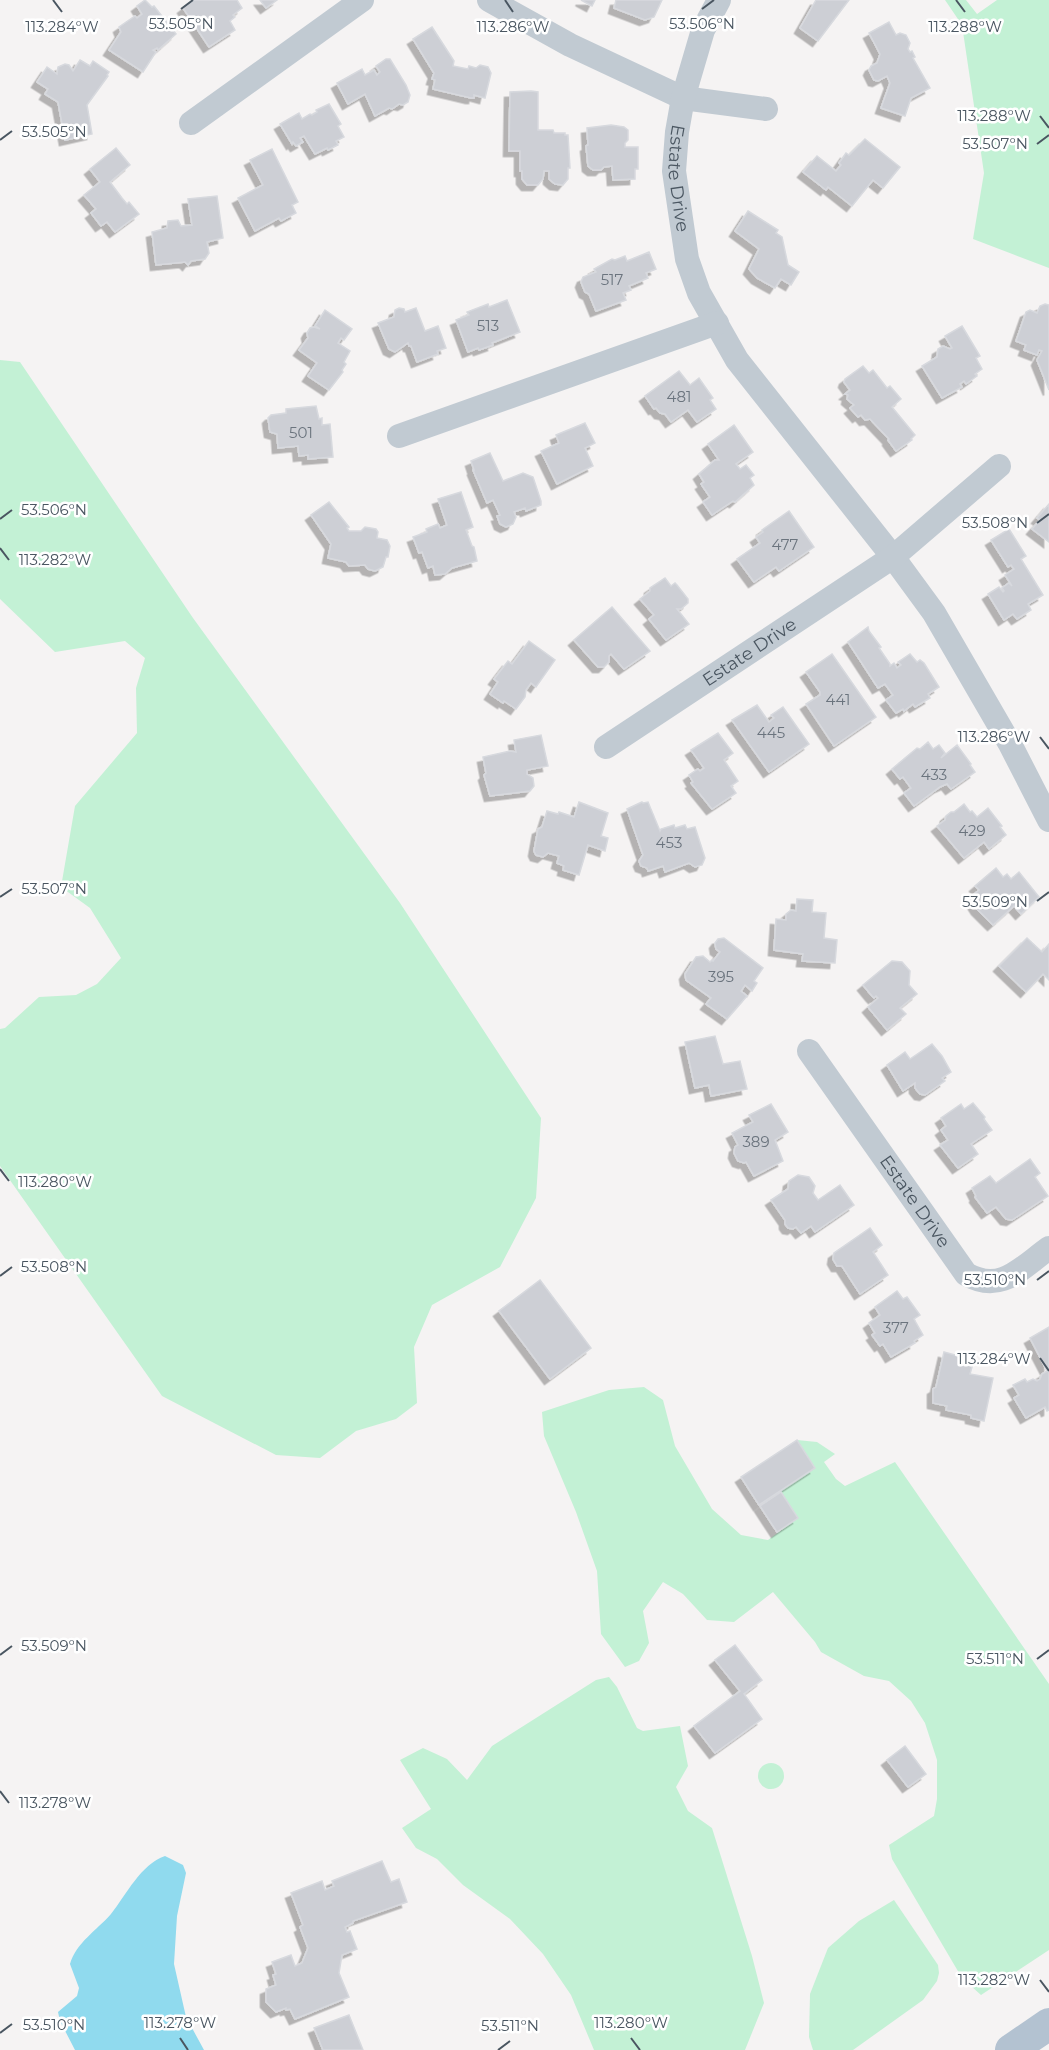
<svg xmlns="http://www.w3.org/2000/svg" width="1049" height="2050" viewBox="0 0 1049 2050" font-family="Montserrat,sans-serif">
<style>
.green{fill:#c3f1d5}
.water{fill:#90daee}
.building{fill:#cdcfd5;stroke:#d7d9de;stroke-width:1.5;filter:url(#shadow)}
.lines{fill:none;stroke-linecap:round;stroke-linejoin:round}
.minor{stroke:#c1cad2;stroke-width:24}
.major{stroke:#b3c2d1;stroke-width:32}
.ticks{fill:none;stroke:#4a5661;stroke-width:2}
.labels{text-anchor:middle;stroke-width:5;stroke-linejoin:round;paint-order:stroke}
.number-label{font-size:15px;fill:#6b747e}
.street-label{font-size:18px;fill:#4a5661;stroke:#fff}
.ticks-label{font-size:15px;text-anchor:middle;fill:#4a5661;stroke:#fff;stroke-width:5;stroke-linejoin:round;paint-order:stroke}
</style>
<defs>
<filter id="shadow"><feDropShadow dx="-5.5" dy="5.5" stdDeviation="0" flood-color="#0004"/></filter>
</defs>
<rect width="100%" height="100%" fill="#f5f3f3"/>
<g class="green">
<polygon points="945,0 966,0 977,14 997,0 1049,0 1049,268 973,239 984,173 962,25"/>
<polygon points="0,360 20,362 193,618 400,903 541,1118 536,1198 500,1267 432,1305 414,1347 417,1403 396,1419 356,1431 320,1458 276,1455 162,1396 0,1166 0,1029 5,1028 39,997 76,995 97,984 121,958 90,908 61,887 75,806 137,733 136,688 145,658 125,641 55,652 0,599"/>
<polygon points="644,1387 663,1400 675,1446 712,1509 741,1535 768,1540 798,1518 780,1491 815,1468 797,1440 817,1442 835,1454 824,1462 836,1479 845,1486 895,1462 1049,1684 1049,1950 981,1995 962,1978 892,1859 889,1845 934,1816 937,1799 937,1760 925,1723 911,1701 889,1681 864,1676 821,1652 815,1642 773,1592 734,1622 707,1620 683,1594 663,1582 643,1611 649,1643 639,1661 625,1667 601,1634 597,1571 576,1512 544,1436 542,1412 609,1390"/>
<polygon points="609,1677 617,1687 637,1728 643,1731 680,1726 688,1766 676,1787 688,1811 712,1828 752,1956 764,2003 745,2050 594,2050 571,1995 543,1954 510,1919 463,1885 437,1859 416,1848 402,1828 431,1809 400,1760 423,1748 447,1759 467,1780 492,1746 596,1680"/>
<circle cx="771" cy="1776" r="13"/>
<polygon points="894,1900 938,1965 939,1973 937,1981 923,2000 853,2050 813,2050 809,2037 810,1994 828,1948 859,1921"/>
</g>
<path class="water" d="M165 1856 183 1865 186 1873 177 1916 174 1964 186 2017 204 2050H75L60 2021 58 2012 77 1996 79 1988 70 1964C76 1943 97 1930 111 1914 126 1895 141 1864 165 1856Z"/>
<g class="building">
<polygon points="145,0 152,7 154,6 176,34 158,50 157,48 153,50 156,52 143,72 109,50 121,32 119,27 135,16 137,18 142,14 137,6"/>
<polygon points="193,0 237,0 242,8 233,15 235,17 230,21 235,30 209,47 183,8"/>
<polygon points="260,0 277,0 266,8"/>
<polygon points="581,0 595,0 592,6"/>
<polygon points="616,0 662,0 654,17 645,20 614,8"/>
<polygon points="816,0 849,0 818,41 800,28"/>
<polygon points="889,22 896,35 900,33 906,35 910,43 908,49 910,52 912,51 915,57 913,58 930,88 911,98 905,116 881,108 890,83 887,76 878,81 874,80 869,70 871,66 877,63 880,54 869,33"/>
<polygon points="432,27 454,61 453,66 468,69 469,66 476,68 480,65 488,67 491,73 485,98 474,95 474,98 471,98 433,89 435,80 432,79 434,73 413,39"/>
<polygon points="386,59 390,59 406,85 410,95 408,102 403,105 399,104 392,109 389,108 375,116 365,94 348,104 337,83 362,69 365,75 374,70 377,75 380,72 376,66"/>
<polygon points="80,60 90,66 93,61 109,72 107,75 108,76 87,105 92,134 65,140 58,102 45,94 48,89 37,82 47,67 57,74 58,67 65,64 69,65 73,71"/>
<polygon points="531,91 538,92 538,130 553,130 554,133 565,133 565,135 568,135 570,168 568,168 568,179 563,185 555,184 549,179 549,171 544,171 543,179 538,185 527,185 522,179 522,171 520,171 520,151 509,151 510,92"/>
<polygon points="329,104 341,124 338,126 344,137 336,141 338,145 328,150 327,148 315,154 304,136 300,138 303,142 296,146 293,142 292,144 280,124 299,113 302,119 310,114 312,115 317,112 316,110"/>
<polygon points="611,125 624,127 628,130 628,140 625,143 625,147 638,147 638,169 635,169 635,179 613,180 612,166 604,167 601,170 593,170 588,166 586,146 588,145 587,128"/>
<polygon points="865,139 900,167 883,188 873,180 852,206 828,187 826,190 803,172 817,156 836,171 841,165 839,163 846,153 849,155"/>
<polygon points="116,148 130,165 110,182 122,198 127,204 129,202 139,214 115,232 107,222 101,226 91,213 96,209 84,195 100,182 90,169"/>
<polygon points="272,149 298,202 292,205 296,213 281,221 279,218 255,231 238,198 263,185 250,160"/>
<polygon points="217,196 223,238 207,242 209,253 205,259 191,261 188,265 185,262 156,265 152,232 167,228 168,221 178,220 181,226 192,225 188,199"/>
<polygon points="748,211 778,230 776,233 782,237 788,265 799,272 791,285 781,279 775,288 757,278 749,269 759,249 735,231"/>
<polygon points="649,252 656,269 646,273 648,278 629,286 631,290 623,293 626,300 596,311 589,294 585,292 581,282 583,277 596,272 594,269 612,259 615,260 625,256 627,261"/>
<polygon points="507,300 520,332 492,343 493,345 479,350 478,348 468,352 456,320 469,315 467,312 488,304 489,307"/>
<polygon points="1045,304 1049,305 1049,390 1037,360 1042,351 1039,350 1037,355 1024,350 1026,345 1016,341 1026,312 1030,310 1037,313 1040,306"/>
<polygon points="399,308 404,309 405,312 416,308 425,331 438,326 446,348 437,351 438,354 417,362 411,346 409,346 408,343 395,352 389,349 378,323 394,317 395,310"/>
<polygon points="325,310 352,329 344,340 341,338 338,343 350,351 344,362 346,364 342,370 343,372 329,390 308,376 317,363 299,350 308,338 307,333 310,328 314,327 320,329 315,326"/>
<polygon points="962,326 980,356 976,358 982,369 975,374 977,376 966,384 964,381 960,384 962,387 942,398 922,366 937,357 938,349 943,346 950,349 952,348 945,336"/>
<polygon points="863,366 869,373 873,370 887,388 890,386 901,399 892,407 915,435 911,439 912,440 896,451 888,440 889,439 870,419 865,420 861,415 858,417 850,408 854,405 847,399 848,395 845,394 850,390 844,382 845,379"/>
<polygon points="679,371 690,385 699,378 713,398 710,400 716,409 697,422 688,410 671,422 665,414 660,413 656,408 654,409 645,396"/>
<polygon points="316,406 319,419 322,418 322,425 330,424 333,457 308,459 308,455 299,456 298,446 278,448 277,434 270,432 268,418 271,415 286,413 286,409"/>
<polygon points="585,423 595,443 585,448 593,466 557,484 541,451 559,443 556,435"/>
<polygon points="734,425 753,452 736,464 740,469 746,465 754,475 750,478 754,485 735,502 733,501 712,515 703,502 710,497 701,484 704,482 699,474 715,460 719,460 708,444"/>
<polygon points="490,453 503,481 523,473 533,477 541,501 541,505 526,511 525,508 514,512 516,517 513,524 506,527 500,524 497,516 500,515 493,500 487,503 473,470 474,470 471,461"/>
<polygon points="461,492 473,527 466,530 472,546 474,547 477,561 452,568 445,574 435,575 433,566 428,568 422,552 419,553 413,537 427,532 426,529 438,524 440,528 447,525 438,499"/>
<polygon points="329,502 349,527 347,528 349,531 361,531 365,527 376,529 378,532 377,538 387,540 390,546 388,557 386,557 383,567 375,571 368,569 365,565 349,566 346,562 328,558 331,544 311,515"/>
<polygon points="1049,504 1049,542 1032,529 1040,520 1037,518"/>
<polygon points="789,511 814,547 779,571 776,567 754,582 737,559 760,543 756,537 763,532 762,530"/>
<polygon points="1009,529 1026,556 1021,559 1043,595 1028,604 1031,610 1017,619 1013,614 1004,620 988,594 999,587 1003,592 1004,591 1002,588 1009,583 1012,586 1005,575 1014,569 1011,565 1008,567 991,540"/>
<polygon points="665,578 671,586 675,583 677,585 688,599 688,603 681,609 677,609 689,624 666,640 649,619 654,615 640,599 650,591 650,588"/>
<polygon points="612,607 650,651 624,669 611,654 609,656 609,662 604,667 598,667 574,640"/>
<polygon points="868,627 869,631 881,647 879,648 890,664 890,666 894,663 897,668 901,665 898,662 910,654 917,662 920,660 924,663 939,687 928,694 930,698 915,707 913,704 904,711 903,709 896,713 886,700 893,695 885,684 878,688 848,642"/>
<polygon points="529,641 555,660 536,687 531,683 526,690 525,697 516,709 504,701 503,703 490,694 498,682 494,679 508,661 512,664"/>
<polygon points="832,654 876,717 834,746 806,704 820,695 820,692 806,672"/>
<polygon points="757,705 769,722 774,718 771,715 783,707 809,744 769,772 732,720"/>
<polygon points="718,733 733,753 724,760 738,781 731,786 736,793 712,809 691,783 693,782 689,775 698,769 700,771 704,768 691,750"/>
<polygon points="541,735 548,766 527,770 527,774 533,778 534,786 530,791 490,796 484,775 486,773 483,757 510,751 516,752 514,740"/>
<polygon points="928,742 933,749 939,745 945,753 941,758 957,745 971,764 970,765 975,772 951,789 947,784 940,787 914,806 904,793 911,788 903,777 900,779 892,769 917,748 920,749"/>
<polygon points="579,802 608,813 601,836 608,838 605,851 588,845 579,875 563,870 564,866 557,863 559,856 548,853 543,857 536,855 534,851 538,829 542,827 547,811 558,814 559,812 574,817"/>
<polygon points="642,802 643,803 648,802 660,831 661,829 674,825 675,828 685,825 687,829 695,827 705,858 702,865 695,867 689,863 665,872 663,866 648,871 647,868 641,866 639,861 643,855 627,809"/>
<polygon points="964,804 970,812 972,811 977,817 988,808 1002,826 1000,827 1006,835 989,849 984,842 964,858 937,826 945,820 946,816 951,812 954,812"/>
<polygon points="996,868 1003,877 1007,874 1011,879 1019,872 1039,897 1021,914 1014,906 993,925 977,909 970,898 979,890 975,886"/>
<polygon points="797,899 813,900 812,912 826,913 824,938 837,940 835,963 802,961 803,954 774,950 776,919 786,920 786,914 791,910 796,911"/>
<polygon points="724,938 763,968 754,981 757,983 752,991 745,985 741,991 747,996 727,1019 706,1004 711,998 686,980 685,974 696,957 703,956 710,962 712,960 713,961 720,952 716,949 715,943 718,939"/>
<polygon points="1027,938 1042,952 1049,944 1049,980 1043,974 1026,992 999,966"/>
<polygon points="892,961 902,962 910,971 909,985 917,994 900,1008 906,1014 887,1030 868,1007 878,998 876,996 874,998 872,996 863,985"/>
<polygon points="715,1036 723,1064 740,1061 747,1089 711,1096 709,1085 695,1088 685,1042"/>
<polygon points="932,1044 942,1056 951,1072 942,1078 945,1081 925,1095 920,1094 915,1088 915,1083 903,1091 887,1065 905,1052 910,1059"/>
<polygon points="973,1103 985,1117 984,1119 992,1130 971,1144 978,1154 958,1168 940,1145 948,1140 941,1130 946,1126 941,1118 961,1104 964,1109"/>
<polygon points="771,1104 788,1132 775,1140 783,1161 754,1176 746,1162 744,1163 738,1161 734,1153 735,1147 738,1145 732,1133 753,1122 749,1115"/>
<polygon points="1030,1159 1040,1173 1035,1177 1048,1196 1012,1220 1006,1219 996,1207 987,1213 975,1197 976,1196 972,1188 990,1176 996,1183"/>
<polygon points="798,1175 809,1177 815,1186 813,1193 818,1200 840,1185 854,1205 815,1232 811,1226 801,1233 796,1227 793,1229 788,1228 785,1224 785,1220 771,1200 788,1189 789,1181"/>
<polygon points="870,1228 882,1245 873,1252 888,1275 860,1294 842,1266 837,1266 833,1259 834,1253"/>
<polygon points="540,1280 591,1348 550,1379 499,1311"/>
<polygon points="897,1291 903,1299 907,1297 920,1315 914,1319 923,1335 914,1341 915,1343 891,1357 883,1344 880,1346 872,1335 875,1333 869,1323 880,1315 875,1307"/>
<polygon points="1049,1327 1049,1410 1047,1411 1045,1407 1026,1418 1014,1398 1019,1395 1013,1385 1025,1379 1027,1382 1033,1379 1037,1381 1040,1379 1042,1374 1047,1371 1030,1338"/>
<polygon points="944,1352 974,1360 970,1374 993,1378 984,1421 971,1418 971,1415 946,1410 947,1406 933,1403 933,1389 936,1387"/>
<polygon points="797,1440 815,1468 759,1505 741,1477"/>
<polygon points="781,1492 798,1518 777,1532 760,1506"/>
<polygon points="735,1645 762,1680 744,1694 762,1719 715,1753 694,1726 740,1691 715,1660"/>
<polygon points="905,1746 926,1774 908,1787 887,1760"/>
<polygon points="382,1861 391,1882 399,1879 407,1902 353,1921 353,1923 345,1927 347,1932 350,1931 357,1949 342,1955 339,1973 349,1997 295,2019 290,2009 286,2010 286,2008 276,2012 266,2002 266,1989 276,1985 273,1975 276,1974 272,1962 291,1955 295,1966 302,1963 308,1948 300,1927 303,1925 291,1893 322,1881 325,1890 334,1886 332,1881"/>
<polygon points="349,2015 363,2050 323,2050 314,2028"/>
</g>
<g class="lines">
<g class="minor">
<polyline points="489,0 570,45 683,98 766,109"/>
<path id="s1" d="M719 0 703 30 683 98 677 132 674 171 687 259 699 293 737 360 893 557 934 613 1010 744 1049 820"/>
<polyline points="191,123 362,0"/>
<polyline points="399,436 717,323"/>
<path id="s2" d="M606 747 893 557 999 466"/>
<path id="s3" d="M809 1051 966 1274C1001 1294 1021 1268 1049 1248"/>
</g>
<polyline class="major" points="1011,2050 1049,2024"/>
</g>
<path class="ticks" d="M53 0 62 12M505 0 513 12M956 0 965 12M181 9 193 0M702 9 714 0M1040 116 1049 128M0 140 12 131M1037 144 1049 135M0 519 12 510M1037 523 1049 514M0 548 9 560M1040 737 1049 749M0 897 12 889M1037 901 1049 892M0 1169 9 1181M0 1276 12 1267M1037 1280 1049 1271M1040 1358 1049 1371M0 1655 12 1646M1037 1659 1049 1650M0 1791 9 1803M1040 1980 1049 1992M0 2033 12 2024M180 2038 188 2050M631 2038 640 2050M498 2050 510 2041"/>
<g class="labels">
<g class="number-label">
<text x="612" y="285">517</text>
<text x="488" y="331">513</text>
<text x="679" y="402">481</text>
<text x="301" y="438">501</text>
<text x="785" y="550">477</text>
<text x="838" y="705">441</text>
<text x="771" y="738">445</text>
<text x="934" y="780">433</text>
<text x="972" y="836">429</text>
<text x="669" y="848">453</text>
<text x="721" y="982">395</text>
<text x="756" y="1147">389</text>
<text x="896" y="1333">377</text>
</g>
<g class="street-label">
<text dy="6" stroke="none"><textPath href="#s1" startOffset="186">Estate Drive</textPath></text>
<text dy="6" stroke="none"><textPath href="#s2" startOffset="172">Estate Drive</textPath></text>
<text dy="6" stroke="none"><textPath href="#s3" startOffset="184">Estate Drive</textPath></text>
</g>
</g>
<g class="ticks-label">
<text x="181" y="29">53.505°N</text>
<text x="702" y="29">53.506°N</text>
<text x="62" y="32">113.284°W</text>
<text x="513" y="32">113.286°W</text>
<text x="965" y="32">113.288°W</text>
<text x="994" y="121">113.288°W</text>
<text x="54" y="137">53.505°N</text>
<text x="995" y="149">53.507°N</text>
<text x="54" y="515">53.506°N</text>
<text x="995" y="528">53.508°N</text>
<text x="55" y="565">113.282°W</text>
<text x="994" y="742">113.286°W</text>
<text x="54" y="894">53.507°N</text>
<text x="995" y="907">53.509°N</text>
<text x="55" y="1187">113.280°W</text>
<text x="54" y="1272">53.508°N</text>
<text x="995" y="1285">53.510°N</text>
<text x="994" y="1364">113.284°W</text>
<text x="54" y="1651">53.509°N</text>
<text x="995" y="1664">53.511°N</text>
<text x="55" y="1808">113.278°W</text>
<text x="994" y="1985">113.282°W</text>
<text x="180" y="2028">113.278°W</text>
<text x="631" y="2028">113.280°W</text>
<text x="54" y="2030">53.510°N</text>
<text x="510" y="2031">53.511°N</text>
</g>
</svg>
